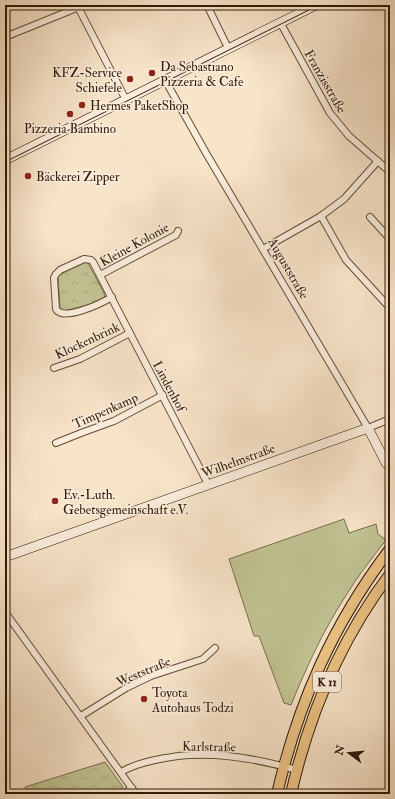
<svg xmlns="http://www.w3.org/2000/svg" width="395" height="799" viewBox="0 0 395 799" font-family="'IM FELL Double Pica',serif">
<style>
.green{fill:#c2c393;stroke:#786e4c}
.park{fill:url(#park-crowns);stroke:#786e4c}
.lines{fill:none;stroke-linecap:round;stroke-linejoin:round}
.street-casing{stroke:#614c37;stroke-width:8}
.secondary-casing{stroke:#2f1906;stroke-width:10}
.primary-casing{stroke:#2f1906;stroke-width:12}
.street{stroke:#faeddc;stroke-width:6}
.secondary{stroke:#faeddc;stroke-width:9}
.primary{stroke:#ecc284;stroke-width:10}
.tram{stroke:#2f1906;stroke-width:1}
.poi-dot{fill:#8f2418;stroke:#faeddc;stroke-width:1.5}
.labels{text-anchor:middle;stroke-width:3;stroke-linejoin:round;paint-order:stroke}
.shield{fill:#faeddc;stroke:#6c5946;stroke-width:1}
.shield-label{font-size:12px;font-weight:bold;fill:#2f1906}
.poi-label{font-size:13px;fill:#2f1906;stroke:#faeddc;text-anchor:start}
.street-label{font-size:13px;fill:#2f1906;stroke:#faeddc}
</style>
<defs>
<pattern id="park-crowns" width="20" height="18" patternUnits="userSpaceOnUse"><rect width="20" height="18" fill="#c2c393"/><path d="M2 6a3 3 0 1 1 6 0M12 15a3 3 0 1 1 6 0" fill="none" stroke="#a7a77d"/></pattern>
</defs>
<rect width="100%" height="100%" fill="#f8e4c9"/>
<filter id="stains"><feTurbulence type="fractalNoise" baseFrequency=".005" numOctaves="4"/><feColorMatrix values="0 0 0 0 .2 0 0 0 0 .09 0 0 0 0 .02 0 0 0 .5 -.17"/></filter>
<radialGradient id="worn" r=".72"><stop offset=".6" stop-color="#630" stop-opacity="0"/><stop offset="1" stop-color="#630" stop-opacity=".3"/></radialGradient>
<path class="green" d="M344 519 349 533 376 524 378 534 386 540C372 558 357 577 345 597 323 631 306 668 291 705L284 703 259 636H254L229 559Z"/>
<g class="park">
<polygon points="85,262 88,263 104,293 105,298 88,305 64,311 60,308 58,277 60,274"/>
<polygon points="105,762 123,787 113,794 28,794 25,787"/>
</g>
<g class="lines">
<g class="street-casing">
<g id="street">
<polyline points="207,5 228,48"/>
<polyline points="389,5 390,8"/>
<polyline points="78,7 126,100"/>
<polyline points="280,22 330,113 349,136 390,172"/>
<polyline points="5,37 84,5"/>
<polyline points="165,80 206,153 368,428 390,419"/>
<polyline points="321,216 346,260 390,308"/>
<polyline points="370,217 390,239"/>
<polyline points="263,249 321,216 344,199 378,161"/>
<polyline points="100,275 176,235 178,231"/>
<path d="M112 297C102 303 63 322 56 309L54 278 56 274 60 270 84 259 91 260 93 262 208 484"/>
<polyline points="54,368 80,359 130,333"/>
<polyline points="56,443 81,433 114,421 163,395"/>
<polyline points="5,612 136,794"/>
<polyline points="81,716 126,688 151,676 203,659 215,648"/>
<path d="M121 772C135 764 150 761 165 758 173 757 182 755 190 755 226 753 262 760 297 770"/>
<polyline points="123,794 132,788"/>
</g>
</g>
<g class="secondary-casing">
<g id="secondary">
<polyline points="5,160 316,5"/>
<polyline points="5,557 368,428 386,463 390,468"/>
</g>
</g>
<g class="primary-casing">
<g id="primary">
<path d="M277 794C298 703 333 624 390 549"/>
<path d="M291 794C309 714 341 639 390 574"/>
</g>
</g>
<use href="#street" class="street"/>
<use href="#secondary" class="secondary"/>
<use href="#primary" class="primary"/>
<polyline class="tram" points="5,162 319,5"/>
</g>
<g class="poi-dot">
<circle cx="152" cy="73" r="4"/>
<circle cx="130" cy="79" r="4"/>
<circle cx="82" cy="105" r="4"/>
<circle cx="70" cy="114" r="4"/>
<circle cx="28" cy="176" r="4"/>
<circle cx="55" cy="501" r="4"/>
<circle cx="144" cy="699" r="4"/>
</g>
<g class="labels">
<rect class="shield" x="313" y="672" width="28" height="20" rx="3"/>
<g class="shield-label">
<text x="327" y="686">K 11</text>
</g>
<g class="poi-label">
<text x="160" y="71">Da Sebastiano<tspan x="160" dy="15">Pizzeria &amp; Cafe</tspan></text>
<text x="122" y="77" text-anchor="end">KFZ-Service<tspan x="122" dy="15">Schiefele</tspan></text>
<text x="90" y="110">Hermes PaketShop</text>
<text x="70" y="133" text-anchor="middle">Pizzeria Bambino</text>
<text x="36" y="181">Bäckerei Zipper</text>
<text x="63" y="499">Ev.-Luth.<tspan x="63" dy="15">Gebetsgemeinschaft e.V.</tspan></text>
<text x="152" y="697">Toyota<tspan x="152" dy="15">Autohaus Todzi</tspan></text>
</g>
<g class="street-label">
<text transform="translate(326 81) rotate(60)" y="5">Franzisstraße</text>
<text transform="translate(134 244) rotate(-29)" y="5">Kleine Kolonie</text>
<text transform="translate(289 268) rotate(60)" y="5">Auguststraße</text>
<text transform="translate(87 340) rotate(-25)" y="5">Klockenbrink</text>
<text transform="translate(170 386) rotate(62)" y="5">Lindenhof</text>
<text transform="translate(105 410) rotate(-24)" y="5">Timpenkamp</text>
<text transform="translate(238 460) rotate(-20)" y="5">Wilhelmstraße</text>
<text transform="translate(143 671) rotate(-23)" y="5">Weststraße</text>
<text transform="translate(209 746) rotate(1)" y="5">Karlstraße</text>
</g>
</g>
<rect width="395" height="799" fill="none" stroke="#f8e4c9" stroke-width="20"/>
<rect x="6" y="6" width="383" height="787" fill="none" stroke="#2f1906" stroke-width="2"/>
<rect x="10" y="10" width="375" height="779" fill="none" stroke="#2f1906"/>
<g transform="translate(349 753) rotate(286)" stroke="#faeddc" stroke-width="3" paint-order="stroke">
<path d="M0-3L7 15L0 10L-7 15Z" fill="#2f1906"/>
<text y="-6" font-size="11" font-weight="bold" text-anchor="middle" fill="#2f1906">N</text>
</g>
<rect width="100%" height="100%" filter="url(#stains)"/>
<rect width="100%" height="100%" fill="url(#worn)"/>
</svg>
